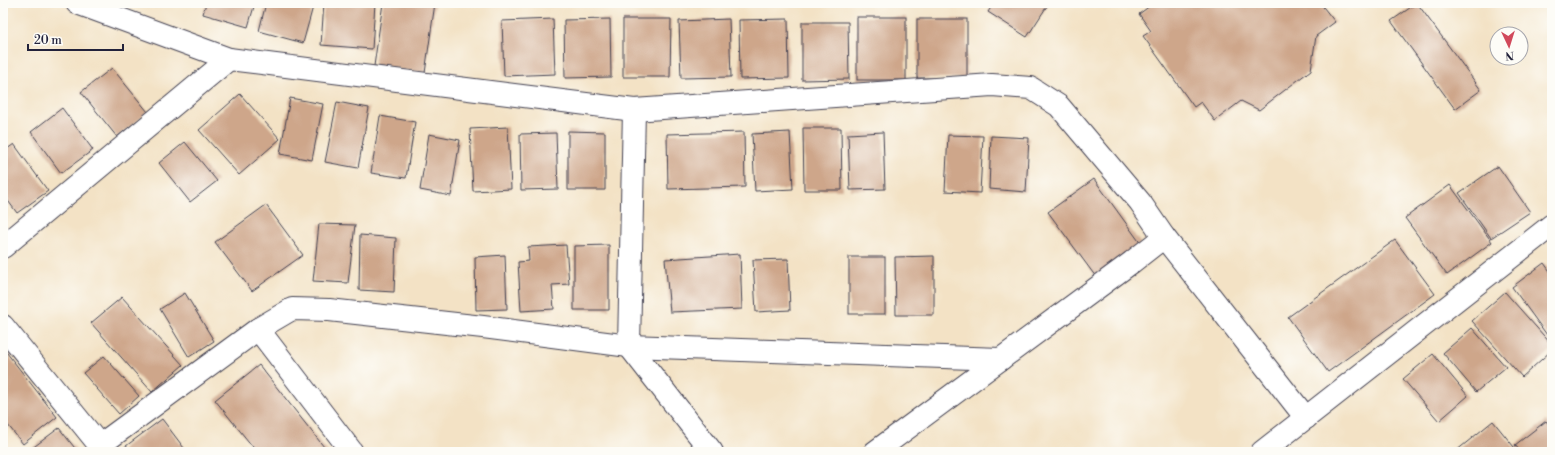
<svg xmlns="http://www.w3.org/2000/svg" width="1555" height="455" viewBox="0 0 1555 455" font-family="'Libre Bodoni',serif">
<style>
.building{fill:#cea68a}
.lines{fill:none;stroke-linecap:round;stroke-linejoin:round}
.minor-casing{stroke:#413f50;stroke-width:24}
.minor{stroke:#fff;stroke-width:22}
</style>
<rect width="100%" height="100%" fill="#fdfcf7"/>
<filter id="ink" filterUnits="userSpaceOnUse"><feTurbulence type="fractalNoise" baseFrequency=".025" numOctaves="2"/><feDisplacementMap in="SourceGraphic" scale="8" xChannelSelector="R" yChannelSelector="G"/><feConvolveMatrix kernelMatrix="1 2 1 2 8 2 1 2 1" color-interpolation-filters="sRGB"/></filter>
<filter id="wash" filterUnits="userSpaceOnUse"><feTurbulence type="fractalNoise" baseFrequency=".012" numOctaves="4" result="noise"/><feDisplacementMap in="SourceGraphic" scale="16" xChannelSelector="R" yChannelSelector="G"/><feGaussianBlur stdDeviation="0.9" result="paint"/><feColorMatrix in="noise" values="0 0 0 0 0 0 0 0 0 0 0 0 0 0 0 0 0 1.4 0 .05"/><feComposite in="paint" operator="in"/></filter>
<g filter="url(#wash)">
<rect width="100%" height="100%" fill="#f3e2c5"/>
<g id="blocks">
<g class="building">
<polygon points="206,3 255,3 248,27 203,14"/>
<polygon points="266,3 314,3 303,43 259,31"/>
<polygon points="324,3 375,3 372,49 321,45"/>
<polygon points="383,3 435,3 425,73 374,66"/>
<polygon points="994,3 1049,3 1027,37 988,12"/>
<polygon points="1154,3 1320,3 1335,22 1316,36 1311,70 1259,110 1241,101 1215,121 1201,102 1194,107 1143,36 1151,31 1139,14"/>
<polygon points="1417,3 1481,90 1455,109 1391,21"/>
<rect x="857" y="17" width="49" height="63"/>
<polygon points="553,19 555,74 504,76 502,21"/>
<polygon points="610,19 611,77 565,78 564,20"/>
<polygon points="623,19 671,19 670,77 623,77"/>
<polygon points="729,19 731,77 681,78 679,21"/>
<polygon points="788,19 789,78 740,79 739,20"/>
<rect x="917" y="19" width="50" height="59"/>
<polygon points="802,22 848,22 849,79 802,80"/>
<polygon points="112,68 148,112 117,137 81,92"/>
<polygon points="240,94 280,139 239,175 199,130"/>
<polygon points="290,98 323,104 312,160 280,154"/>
<polygon points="337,102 369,108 358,168 325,162"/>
<polygon points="62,108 93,150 61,173 31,132"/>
<polygon points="380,116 415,122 406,178 371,173"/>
<polygon points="508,127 511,189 473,191 470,129"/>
<polygon points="803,128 841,128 842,190 804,190"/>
<polygon points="568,131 605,132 605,190 568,190"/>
<polygon points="744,132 745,187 668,189 667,134"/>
<polygon points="790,132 793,189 755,191 752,134"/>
<polygon points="883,132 885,189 850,190 848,134"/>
<polygon points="556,133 558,189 521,190 520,134"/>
<polygon points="429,134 460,140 451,196 420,190"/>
<polygon points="948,135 983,136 980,193 945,191"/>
<polygon points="991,136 1029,138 1026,192 989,189"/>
<polygon points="185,142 217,181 190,202 159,163"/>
<polygon points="14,144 48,191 17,213 3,194 3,152"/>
<polygon points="1498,166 1530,212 1491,238 1459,193"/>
<polygon points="1094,179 1141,244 1096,277 1048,212"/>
<polygon points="1450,185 1492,242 1447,275 1405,218"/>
<polygon points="266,205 303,255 252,291 215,242"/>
<polygon points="319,224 355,225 348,283 313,281"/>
<polygon points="360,235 396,238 394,292 359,290"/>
<polygon points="1395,240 1435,294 1328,372 1288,317"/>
<polygon points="566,245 569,284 552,285 554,309 521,311 518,262 529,261 528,247"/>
<polygon points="609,245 609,310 574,310 574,246"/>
<polygon points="740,254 742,309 670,312 665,259"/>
<polygon points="505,255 507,309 476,310 475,257"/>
<polygon points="934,256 934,315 896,315 895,257"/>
<rect x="849" y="257" width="36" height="57"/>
<polygon points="788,259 790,310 756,312 753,260"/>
<polygon points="1544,263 1552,274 1552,331 1547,335 1512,287"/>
<polygon points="1505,292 1552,345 1552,350 1522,377 1472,321"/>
<polygon points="185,293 214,341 189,357 160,309"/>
<polygon points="122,297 183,365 152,392 91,323"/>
<polygon points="1472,328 1506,367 1476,392 1443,353"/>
<polygon points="3,348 57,417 23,444 3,419"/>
<polygon points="1433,354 1468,396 1439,421 1403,379"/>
<polygon points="104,356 139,396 119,414 83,373"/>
<polygon points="259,365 328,452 257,452 215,400"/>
<polygon points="162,419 187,452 124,452 122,449"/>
<polygon points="1493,421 1518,452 1457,452 1456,451"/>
<polygon points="1546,421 1552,428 1552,452 1521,452 1515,445"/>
<polygon points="59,428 78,452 27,452"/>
</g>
</g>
</g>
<g filter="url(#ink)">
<use href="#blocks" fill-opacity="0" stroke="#413f50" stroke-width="1"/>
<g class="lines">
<g class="minor-casing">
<g id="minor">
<polyline points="77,3 229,59 634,110 992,85 1031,88 1059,106 1140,202 1164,237 1306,418"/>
<polyline points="634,110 629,346 712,452"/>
<polyline points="3,247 229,59"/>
<polyline points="3,326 105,452"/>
<polyline points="258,329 352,452"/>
<polyline points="100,445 258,329 292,309 329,310 483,327 629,346 1001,359"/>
<polyline points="875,452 1132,262 1164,237"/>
<polyline points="1262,452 1552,225"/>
</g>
</g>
<use href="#minor" class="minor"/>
</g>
</g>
<rect width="1555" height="455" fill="none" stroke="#fdfcf7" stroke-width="16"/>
<g transform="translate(1509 46) rotate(176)"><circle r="19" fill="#fdfcf7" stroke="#a5a5ac"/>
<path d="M0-3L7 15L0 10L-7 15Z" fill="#d1495b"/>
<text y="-6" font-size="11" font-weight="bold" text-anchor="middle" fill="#22223b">N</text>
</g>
<path d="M28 44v6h95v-6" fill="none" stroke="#22223b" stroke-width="2"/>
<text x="34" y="44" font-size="12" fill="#22223b" stroke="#fdfcf7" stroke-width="3" paint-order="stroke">20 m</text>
</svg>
